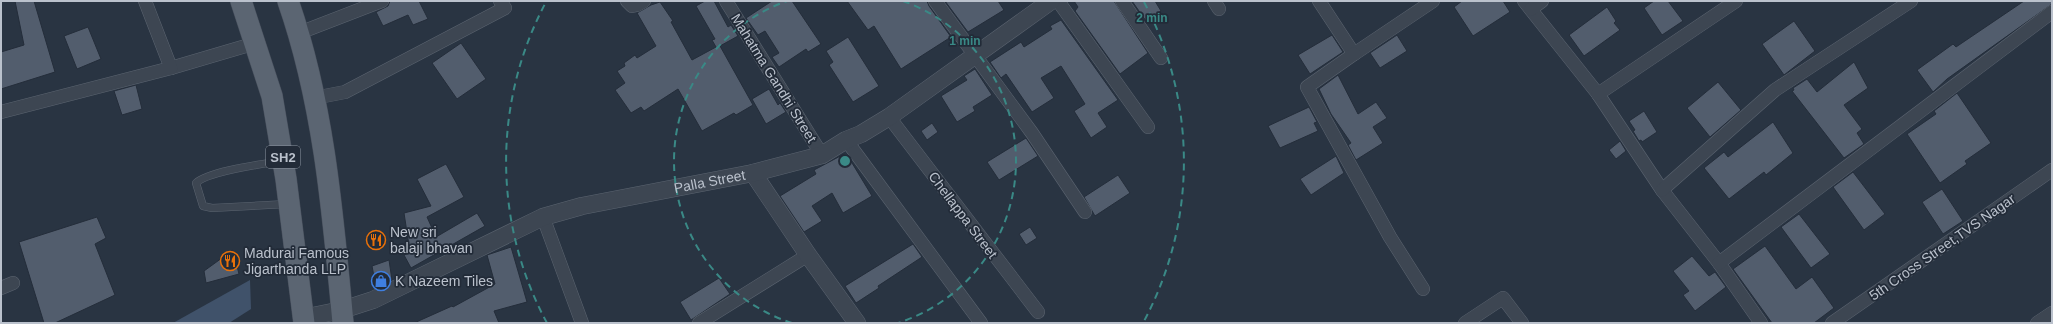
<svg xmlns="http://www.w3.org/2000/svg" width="2053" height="324" viewBox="0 0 2053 324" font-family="Helvetica,sans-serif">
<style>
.water{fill:#40526a}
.building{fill:#525d6d;stroke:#242d3a}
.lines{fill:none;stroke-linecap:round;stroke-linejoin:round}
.service-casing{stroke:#5b6470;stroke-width:8}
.minor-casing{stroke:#5b6470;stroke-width:14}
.tertiary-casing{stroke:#5b6470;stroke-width:18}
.primary-casing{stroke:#474f5c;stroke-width:22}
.service{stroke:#3d4652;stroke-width:7}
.minor{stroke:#3d4652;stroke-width:13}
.tertiary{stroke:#3d4652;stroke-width:17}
.primary{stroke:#5b6572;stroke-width:21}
.ring{fill:none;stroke:#3a8986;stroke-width:2;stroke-dasharray:7 5}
.labels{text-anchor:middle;stroke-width:3.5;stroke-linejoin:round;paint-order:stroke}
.shield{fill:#222b38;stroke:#8c94a0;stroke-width:1}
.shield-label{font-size:13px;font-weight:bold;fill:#bac1cc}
.street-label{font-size:14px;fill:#bac1cc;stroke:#222b38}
.poi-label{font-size:14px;fill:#bac1cc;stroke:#222b38;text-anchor:start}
.centre{fill:#3a8986;stroke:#222b38;stroke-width:2}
.ring-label{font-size:12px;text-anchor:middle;font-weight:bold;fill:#3a8986;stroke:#222b38;stroke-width:3.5;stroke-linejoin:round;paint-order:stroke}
</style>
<rect width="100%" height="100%" fill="#293442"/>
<polygon class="water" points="250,280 251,309 229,323 173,323"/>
<g class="building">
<polygon points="15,1 34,1 55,72 1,89 1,52 24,45"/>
<polygon points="390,1 419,1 428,19 413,25 408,15 383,26 376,12 388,6"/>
<polygon points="705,1 714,1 728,27 731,25 738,36 720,46 753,105 736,115 734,113 702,131 678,89 644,111 641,107 631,113 615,90 625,83 617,71 625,66 624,63 635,55 637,58 656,46 637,13 651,5 660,2 673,21 671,22 692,60 716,47 712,40 715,39 696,6"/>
<polygon points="772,1 792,1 821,44 808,52 806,49 779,67 772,57 779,53 765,31 758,35 746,18"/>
<polygon points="847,1 927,1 929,6 951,37 901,69 874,26 868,30"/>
<polygon points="945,1 998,1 1004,10 968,32"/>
<polygon points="1074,1 1114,1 1148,53 1120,74 1075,11 1078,7"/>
<polygon points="1132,1 1155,1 1161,11 1146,21"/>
<polygon points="1462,1 1503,1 1510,12 1473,36 1454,7"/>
<polygon points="1654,1 1668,1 1683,21 1662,35 1644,8"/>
<polygon points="2024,1 2052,1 2052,4 1947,79 1933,92 1917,70 1953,44 1956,47"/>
<polygon points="1607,7 1616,21 1614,23 1620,30 1584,56 1569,35"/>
<polygon points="1061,20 1118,100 1098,113 1107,127 1091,138 1074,111 1085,104 1061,66 1041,78 1054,98 1032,112 1006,74 1001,78 990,62 1021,42 1024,47 1052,29 1050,26"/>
<polygon points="1794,21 1815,51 1784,75 1762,44"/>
<polygon points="88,27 101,59 77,69 64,36"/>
<polygon points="1332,35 1343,52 1310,74 1298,55"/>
<polygon points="1397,35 1407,51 1380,68 1370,53"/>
<polygon points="848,37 879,86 853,102 829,65 833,62 826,51"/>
<polygon points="461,43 486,79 457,99 432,63"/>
<polygon points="1854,62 1868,88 1844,105 1862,129 1857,133 1864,144 1844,158 1792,91 1794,90 1793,88 1807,79 1817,92"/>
<polygon points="975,69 992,95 973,107 975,111 957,122 941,96 967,80 964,76"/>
<polygon points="1338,75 1358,114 1376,102 1387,118 1373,127 1383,143 1356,160 1348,145 1351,143 1331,114 1319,89"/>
<polygon points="1718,82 1741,110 1710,137 1687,108"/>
<polygon points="136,85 142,109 122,115 114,91"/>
<polygon points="769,89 778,105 780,103 786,112 766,124 752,99"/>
<polygon points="1957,93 1991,143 1965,161 1967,164 1940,183 1907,134 1936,114 1934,111"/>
<polygon points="1309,107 1317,122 1314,123 1318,131 1280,148 1268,126"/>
<polygon points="1644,111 1657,132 1642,142 1641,140 1639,141 1633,131 1635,130 1629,121"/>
<polygon points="1773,122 1793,153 1766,175 1764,172 1729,199 1704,168 1724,152 1728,157"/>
<polygon points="932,123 938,132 927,140 921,131"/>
<polygon points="1026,138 1038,156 999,180 987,162"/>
<polygon points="1620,141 1626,151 1616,159 1609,150"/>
<polygon points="846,153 872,196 843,213 832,193 812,206 822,221 804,232 780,196 816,174 814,170"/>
<polygon points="1336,156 1344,173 1311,195 1300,179"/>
<polygon points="446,164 464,197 427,217 436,237 477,213 485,226 411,268 404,255 410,252 404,213 431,206 417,179"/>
<polygon points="1853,172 1885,214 1864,230 1833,187"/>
<polygon points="1118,175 1130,193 1095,216 1084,197"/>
<polygon points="1942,189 1963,221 1943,234 1922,202"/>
<polygon points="1799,214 1830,254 1811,268 1781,227"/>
<polygon points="97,217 106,238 95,244 115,295 55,323 44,323 19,242"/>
<polygon points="1030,227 1037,238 1026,245 1019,234"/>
<polygon points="913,244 922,257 878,286 879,288 856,303 845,286"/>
<polygon points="1765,246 1796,289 1812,277 1834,308 1814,323 1772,323 1733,269"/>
<polygon points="511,247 527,302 494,311 499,323 414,323 452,306 453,307 495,284 487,255"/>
<polygon points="233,250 239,274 206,283 204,271"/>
<polygon points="1692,256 1709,276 1715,272 1726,287 1695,311 1683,295 1689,291 1673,271"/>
<polygon points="389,260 392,280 376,287 372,266"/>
<polygon points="719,278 730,294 691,320 680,302"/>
</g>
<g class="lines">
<g class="service-casing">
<path id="service" d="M281 161C263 164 208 171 196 183L203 206 212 208 287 204"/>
</g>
<g class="minor-casing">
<g id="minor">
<polyline points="627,1 632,6 637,5 644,1"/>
<polyline points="726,1 822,155"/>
<polyline points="935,1 1032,133 1085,212"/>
<polyline points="1058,1 1148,127"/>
<polyline points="1122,1 1161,58"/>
<polyline points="1214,1 1219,9"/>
<polyline points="1319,1 1354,54 1433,1"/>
<polyline points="1524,1 1598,94 1662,190 1719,263 1761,323"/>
<polyline points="1531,9 1542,1"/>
<polyline points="299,33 382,1"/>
<polyline points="1354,54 1307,87 1390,237 1423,289"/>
<polyline points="171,68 256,43"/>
<polyline points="1598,94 1736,1"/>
<polyline points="314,98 345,92 505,8 500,1"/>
<polyline points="1,112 171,68 145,1"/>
<polyline points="889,117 1038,312"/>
<polyline points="846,140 981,323"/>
<polyline points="1662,190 1775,90 1911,1"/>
<polyline points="543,217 582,323"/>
<polyline points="1719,263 2052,12"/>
<polyline points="1,288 13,283"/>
<polyline points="699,323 808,255"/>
<polyline points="1465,323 1503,298 1522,323"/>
<polyline points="1832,323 2052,170"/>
<polyline points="2037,323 2052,313"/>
</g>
</g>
<g class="tertiary-casing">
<g id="tertiary">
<polyline points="753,173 808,255 857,323"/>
<path id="s1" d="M303 318 342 310 373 300 543 217 582 206 753 173 822 155 846 140 861 134 889 117 1051 1"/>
</g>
</g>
<g class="primary-casing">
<g id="primary">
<polyline points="241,1 272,96 286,179 304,323"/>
<path d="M288 1C324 104 333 215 343 323"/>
</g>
</g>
<use href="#service" class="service"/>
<use href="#minor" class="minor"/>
<use href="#tertiary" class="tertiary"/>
<use href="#primary" class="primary"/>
</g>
<g class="ring">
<path d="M792 323A170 170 0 0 1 787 1M903 1A170 170 0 0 1 898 323"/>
<path d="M547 323A339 339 0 0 1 546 2M1144 2A339 339 0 0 1 1143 323"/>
</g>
<defs>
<g id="restaurant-ring" transform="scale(1)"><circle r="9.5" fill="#222b38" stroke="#e8710a" stroke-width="1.5"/><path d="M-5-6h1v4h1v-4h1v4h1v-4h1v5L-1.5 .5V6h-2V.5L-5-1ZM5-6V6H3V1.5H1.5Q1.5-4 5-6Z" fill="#e8710a"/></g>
<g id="shop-ring" transform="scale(1)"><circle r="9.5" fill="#222b38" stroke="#3f7fe0" stroke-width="1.5"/><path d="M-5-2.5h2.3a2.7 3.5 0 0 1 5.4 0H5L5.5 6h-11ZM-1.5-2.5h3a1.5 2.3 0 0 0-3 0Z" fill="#3f7fe0"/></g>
</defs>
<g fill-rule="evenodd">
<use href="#restaurant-ring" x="376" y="240"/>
<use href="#restaurant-ring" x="230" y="261"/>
<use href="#shop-ring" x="381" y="281"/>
</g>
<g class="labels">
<rect class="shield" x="266" y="146" width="34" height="22" rx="3"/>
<g class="shield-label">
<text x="283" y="162">SH2</text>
</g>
<g class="street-label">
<text transform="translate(774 78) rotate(58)" y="5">Mahatma Gandhi Street</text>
<text dy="5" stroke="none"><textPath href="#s1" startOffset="432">Palla Street</textPath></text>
<text transform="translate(963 215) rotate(53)" y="5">Chellappa Street</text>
<text transform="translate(1942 247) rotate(-35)" y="5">5th Cross Street,TVS Nagar</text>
</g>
<g class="poi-label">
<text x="390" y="237">New sri<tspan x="390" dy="16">balaji bhavan</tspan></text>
<text x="244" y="258">Madurai Famous<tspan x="244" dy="16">Jigarthanda LLP</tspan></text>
<text x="395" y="286">K Nazeem Tiles</text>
</g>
</g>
<circle cx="845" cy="161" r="6" class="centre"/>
<g class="ring-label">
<text x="1152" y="22">2 min</text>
<text x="965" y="45">1 min</text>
</g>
<rect width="2053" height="324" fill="none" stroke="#bac1cc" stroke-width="4"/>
</svg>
